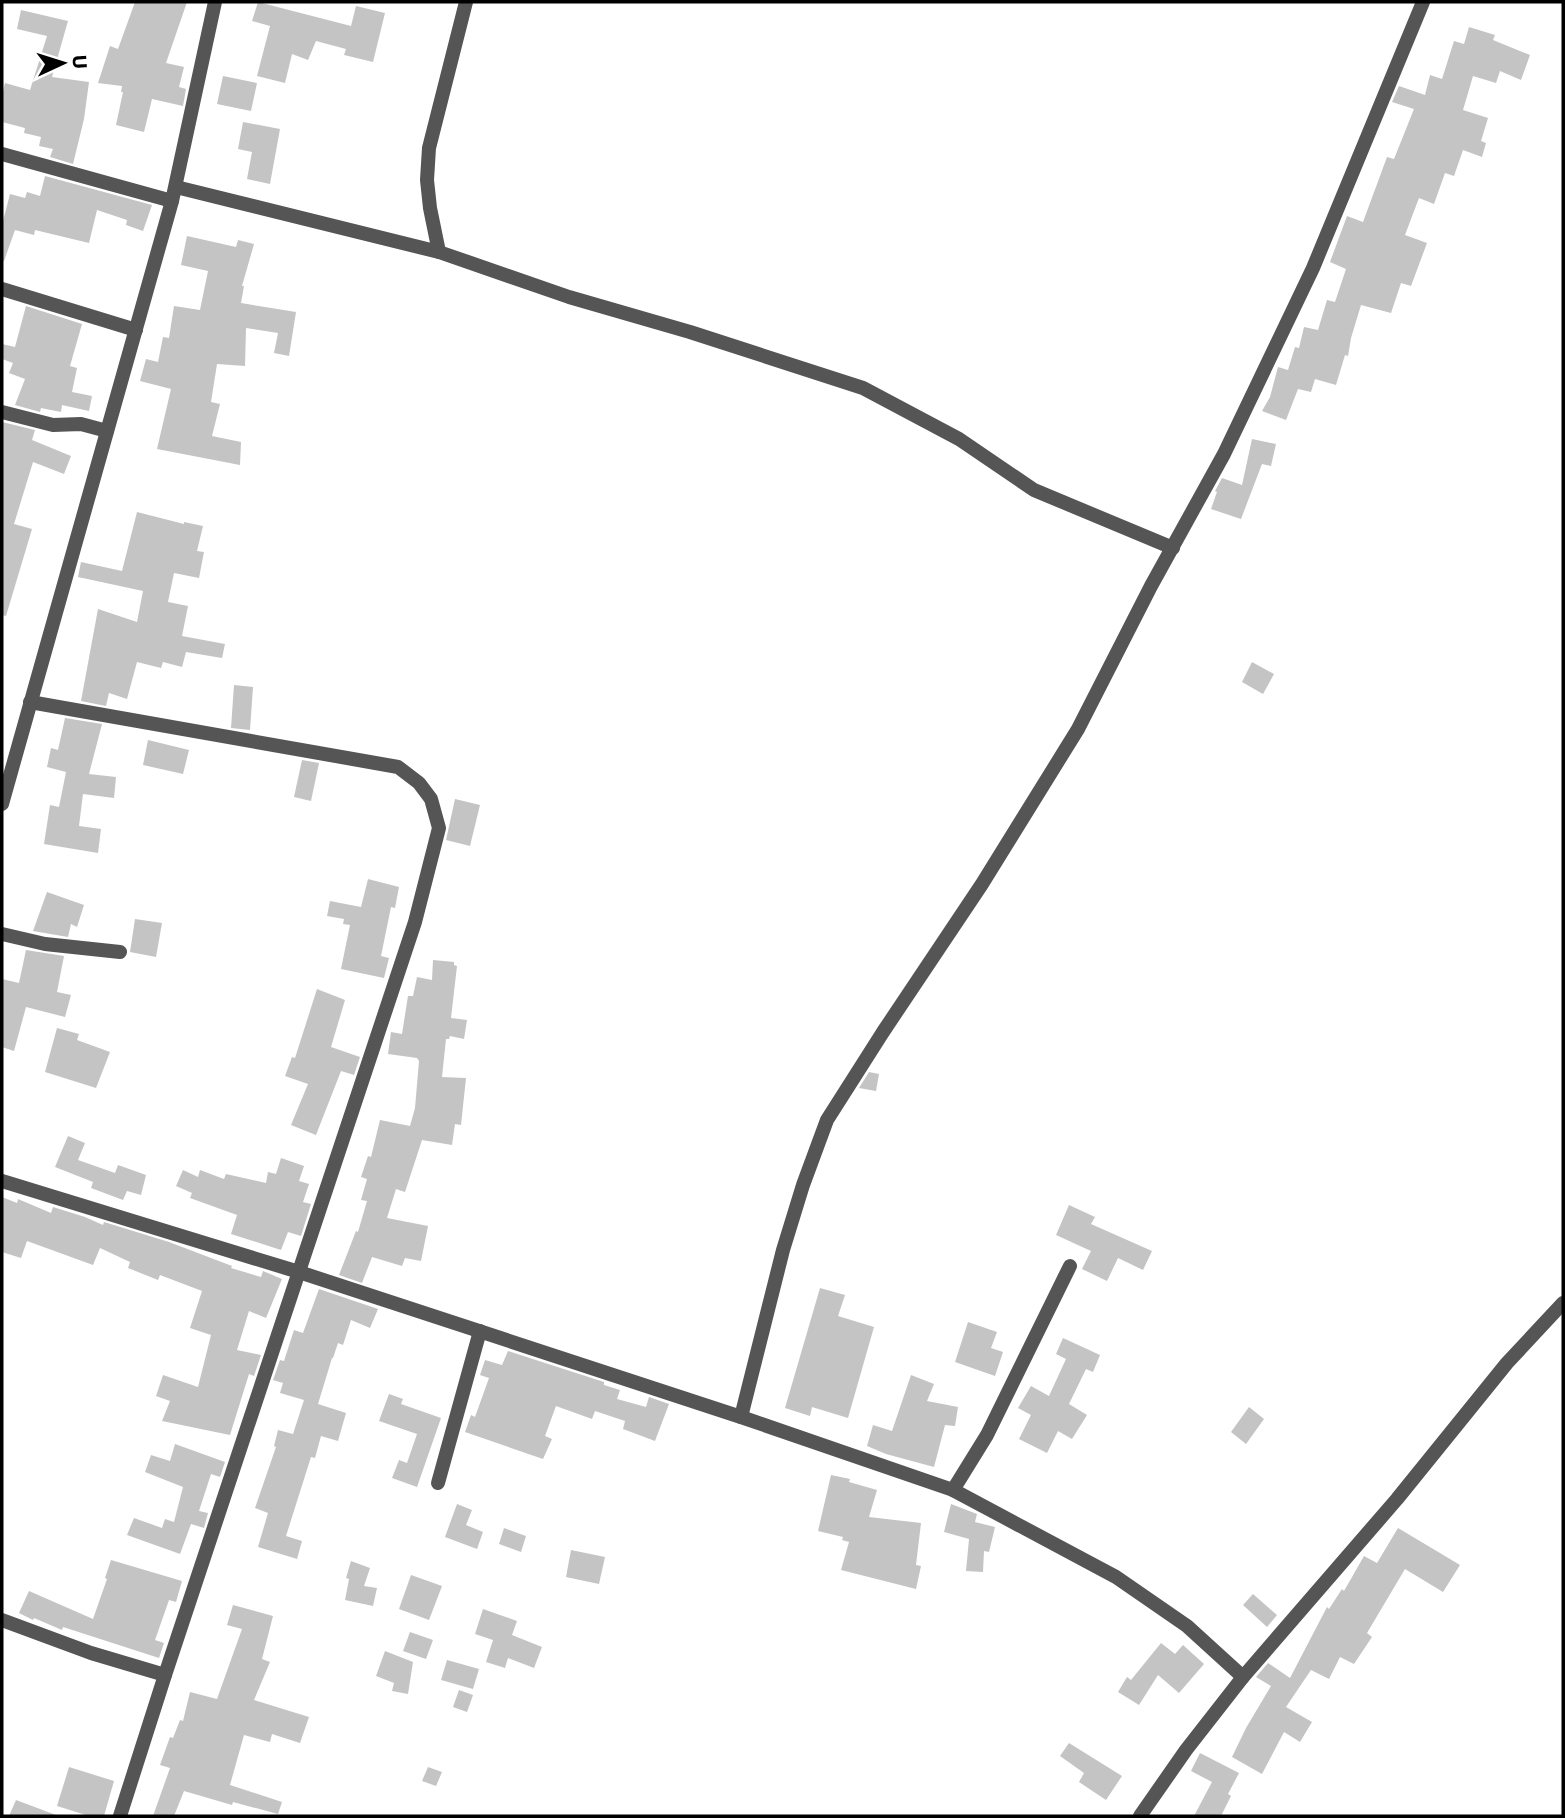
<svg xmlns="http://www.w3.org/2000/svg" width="1565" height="1818" viewBox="0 0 1565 1818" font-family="Commissioner,sans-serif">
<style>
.building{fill:#c4c4c4}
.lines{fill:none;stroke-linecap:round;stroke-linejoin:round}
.street{stroke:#555;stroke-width:14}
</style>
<rect width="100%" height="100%" fill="#fff"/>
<g class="building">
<polygon points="135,2 187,2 166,63 184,67 179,87 186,89 183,106 152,99 144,132 116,125 123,92 121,92 122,86 98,83 110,46 118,49"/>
<polygon points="258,2 351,26 356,6 385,13 373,62 344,55 346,49 316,41 308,60 292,54 285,83 257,76 270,26 252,21"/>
<polygon points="21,10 68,21 52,77 89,82 84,119 73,164 50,157 53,149 39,146 41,137 24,133 25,128 2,122 2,96 5,83 30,90 47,36 17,29"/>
<polygon points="1469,27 1495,35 1493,40 1530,55 1521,80 1500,71 1496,83 1473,76 1463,110 1488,118 1481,141 1486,143 1482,157 1463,150 1454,176 1445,173 1434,204 1419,198 1405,235 1427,243 1411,286 1401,283 1391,313 1361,305 1351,338 1348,356 1345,355 1336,385 1315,379 1311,392 1298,389 1286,420 1262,411 1270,397 1278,367 1288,370 1295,347 1299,348 1304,327 1318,330 1327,300 1335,302 1346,269 1330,262 1347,216 1363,222 1387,157 1394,159 1414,109 1392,102 1399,86 1425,95 1430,75 1442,79 1454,41 1464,44"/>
<polygon points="223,76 257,83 251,111 217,104"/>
<polygon points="243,122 280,129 270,184 247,179 252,152 238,149"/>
<polygon points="45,176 152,205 143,231 126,225 127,220 97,210 89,243 35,230 34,235 15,230 4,261 2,261 2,225 10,194 25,198 27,192 40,196"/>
<polygon points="187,236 236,247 238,240 254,244 242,286 244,286 241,303 296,312 289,356 274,353 278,333 246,328 245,366 217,364 211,402 220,404 212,436 241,442 240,465 157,449 171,389 140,381 146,359 158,362 163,337 169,338 174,306 200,310 208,271 181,265"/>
<polygon points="26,306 82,324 70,366 77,368 72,392 92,396 89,411 62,405 61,412 41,408 40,412 15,405 25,379 9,373 13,363 2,359 2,344 15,347"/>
<polygon points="2,422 35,430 32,440 71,456 64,474 33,462 14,524 32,529 6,616 2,615"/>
<polygon points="1252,439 1276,444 1271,466 1262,464 1241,519 1211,509 1217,492 1215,491 1222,478 1242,485"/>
<polygon points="137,512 184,524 184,522 203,526 197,551 204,552 199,578 174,573 168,602 188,606 182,636 225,644 222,658 186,652 182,667 163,662 161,668 137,662 127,699 109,693 106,706 81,701 98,609 137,622 143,591 78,577 81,562 122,571"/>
<polygon points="1252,662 1274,674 1263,694 1242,682"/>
<polygon points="234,685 253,687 250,730 231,728"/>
<polygon points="65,718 102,724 89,774 116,777 114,798 83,794 79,826 101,829 98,853 44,844 50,805 59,807 66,772 47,767 51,748 58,750"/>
<polygon points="148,740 189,750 183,774 143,765"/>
<polygon points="302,760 319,763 311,801 294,797"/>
<polygon points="455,799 480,805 470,846 446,840"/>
<polygon points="368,879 399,887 395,908 391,907 381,956 389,958 384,978 341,969 350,925 343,924 344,919 327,916 330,901 361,907"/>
<polygon points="47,892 84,905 77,927 71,924 68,937 33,931"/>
<polygon points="135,919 162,923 156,957 130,952"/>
<polygon points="26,950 64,956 57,992 71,995 65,1017 26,1007 14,1051 2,1047 2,979 19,983"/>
<polygon points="433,960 454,962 454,965 457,966 451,1018 467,1020 464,1039 450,1036 449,1039 446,1039 442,1077 466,1078 461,1125 455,1124 452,1145 422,1140 405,1192 396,1189 387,1218 428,1226 421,1261 405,1258 402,1266 372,1257 362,1283 339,1275 356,1231 358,1232 367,1201 361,1200 367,1179 361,1177 368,1156 371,1157 380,1120 410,1126 415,1108 419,1061 417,1058 388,1054 391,1032 402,1034 408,996 413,996 417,977 432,980"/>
<polygon points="317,989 345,1000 331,1047 360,1057 354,1075 341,1071 316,1135 291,1125 308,1084 285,1076 292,1057 295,1058"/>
<polygon points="57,1028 79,1034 77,1040 110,1052 96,1088 45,1072"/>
<polygon points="869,1072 879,1074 876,1091 859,1088"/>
<polygon points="68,1136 85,1143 78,1160 115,1173 118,1165 146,1175 141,1195 127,1191 123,1200 91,1188 93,1182 55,1167"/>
<polygon points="281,1158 304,1166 299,1181 309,1184 303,1202 311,1204 301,1236 288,1232 281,1250 231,1234 237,1215 190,1198 192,1193 176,1186 183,1170 198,1177 200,1170 224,1179 226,1174 266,1183 268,1172 276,1174"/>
<polygon points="2,1197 17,1203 18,1199 51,1213 53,1207 85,1217 103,1225 104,1222 169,1242 232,1266 231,1268 261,1277 263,1271 282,1279 266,1318 249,1311 237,1350 261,1355 254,1376 249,1374 230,1435 162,1421 170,1401 156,1396 163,1375 198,1387 211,1335 190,1328 202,1291 160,1275 158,1280 128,1268 130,1262 100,1248 93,1265 27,1241 21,1258 2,1252"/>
<polygon points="1069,1205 1095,1217 1091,1224 1152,1251 1143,1270 1118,1258 1107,1281 1082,1269 1091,1251 1056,1235"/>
<polygon points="820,1288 845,1295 838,1316 874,1327 848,1418 812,1407 810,1416 785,1408"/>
<polygon points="319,1289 378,1309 370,1328 351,1320 343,1345 338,1343 333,1358 332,1358 318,1404 346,1413 338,1441 321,1436 315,1458 311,1457 286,1536 302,1541 297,1559 258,1547 268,1513 255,1508 276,1447 274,1446 278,1430 293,1434 304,1400 280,1393 283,1383 273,1380 280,1360 284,1361 294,1330 303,1333"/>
<polygon points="968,1322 997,1332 991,1348 1003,1352 995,1376 955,1362"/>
<polygon points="1063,1338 1100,1355 1093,1372 1086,1369 1069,1404 1087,1415 1072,1439 1058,1431 1047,1453 1019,1439 1031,1415 1018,1408 1031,1386 1049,1396 1066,1359 1056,1354"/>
<polygon points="508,1351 604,1382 604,1385 620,1390 617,1399 646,1407 649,1397 669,1404 655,1441 623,1429 625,1421 595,1411 592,1419 556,1406 545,1436 552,1439 543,1459 465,1432 471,1415 475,1417 489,1378 480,1375 485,1360 502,1365"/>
<polygon points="911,1375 934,1384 927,1401 958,1407 955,1426 945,1425 934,1467 886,1454 867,1446 873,1425 892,1431"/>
<polygon points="389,1394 403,1399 401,1404 441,1418 417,1487 392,1478 399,1460 407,1463 417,1434 379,1421"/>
<polygon points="1249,1407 1264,1419 1246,1444 1231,1432"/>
<polygon points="175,1444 225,1462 220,1477 211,1474 199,1511 208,1513 204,1528 191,1524 180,1554 127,1535 134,1518 162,1528 165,1519 174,1522 183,1487 145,1472 151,1455 170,1461"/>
<polygon points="831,1475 850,1479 849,1482 877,1490 869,1517 921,1523 916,1565 921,1566 916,1589 841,1570 849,1542 842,1540 843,1537 818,1531"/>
<polygon points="457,1504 472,1510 466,1525 483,1532 477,1549 445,1537"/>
<polygon points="951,1504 977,1514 975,1522 995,1527 989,1552 984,1551 983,1572 966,1571 969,1539 944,1532"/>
<polygon points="504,1528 526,1536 521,1552 499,1544"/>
<polygon points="1398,1528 1460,1565 1443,1592 1405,1569 1367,1633 1372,1637 1354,1664 1340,1657 1329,1679 1311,1670 1286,1707 1312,1722 1300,1742 1284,1732 1262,1774 1232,1757 1246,1728 1271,1686 1256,1677 1268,1663 1290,1678 1327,1607 1329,1609 1342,1589 1344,1591 1364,1556 1377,1563"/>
<polygon points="571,1550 605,1557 599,1584 566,1577"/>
<polygon points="111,1560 182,1581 176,1602 169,1600 155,1640 164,1643 159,1658 63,1627 62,1630 34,1618 33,1620 19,1613 29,1591 93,1619 107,1579 105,1578"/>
<polygon points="351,1561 370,1568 364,1586 377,1588 373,1606 345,1600 349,1579 346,1578"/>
<polygon points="411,1575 442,1586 429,1620 399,1609"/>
<polygon points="1253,1594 1277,1615 1267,1627 1243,1605"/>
<polygon points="233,1605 273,1616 262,1659 270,1662 254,1700 309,1717 300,1743 272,1734 270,1742 244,1735 230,1785 282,1802 278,1814 233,1802 232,1805 184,1791 174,1816 153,1816 170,1768 160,1765 170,1737 173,1738 180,1720 183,1721 190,1692 217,1699 242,1629 227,1625"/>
<polygon points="483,1609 517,1621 512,1635 542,1647 534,1668 508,1658 505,1668 486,1662 493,1640 475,1634"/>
<polygon points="410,1632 433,1640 426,1659 403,1651"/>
<polygon points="1161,1643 1175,1654 1183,1645 1204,1664 1179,1693 1158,1675 1139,1705 1118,1692 1127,1677 1131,1680"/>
<polygon points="385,1651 413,1662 408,1694 392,1691 394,1683 376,1676"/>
<polygon points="447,1660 479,1669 473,1689 441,1680"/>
<polygon points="459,1690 473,1695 467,1712 453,1707"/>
<polygon points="1069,1743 1122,1776 1106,1800 1079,1782 1084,1773 1060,1756"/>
<polygon points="1200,1753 1239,1773 1228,1794 1231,1796 1221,1816 1194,1816 1212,1782 1191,1771"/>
<polygon points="69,1767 114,1781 104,1816 89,1816 57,1806"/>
<polygon points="428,1767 442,1772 436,1786 422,1781"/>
<polygon points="16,1800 56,1815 55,1816 9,1816"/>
</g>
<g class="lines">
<g class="street">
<polyline points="2,154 172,201"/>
<polyline points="176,187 439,252 569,297 690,332 863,388 959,439 1034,490 1173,548"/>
<polyline points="439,252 430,208 427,180 429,148 466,2"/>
<polyline points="2,289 136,330"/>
<polyline points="2,412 53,425 81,424 107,431"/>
<polyline points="30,702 398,767 419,783 431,799 439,828 415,922 165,1675 120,1816"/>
<polyline points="2,804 172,201 215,2"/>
<polyline points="2,934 45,944 120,952"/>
<polyline points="2,1181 299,1272 741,1417 953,1490 1116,1577 1187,1626 1243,1677"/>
<polyline points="741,1417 783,1250 803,1185 827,1120 883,1032 982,884 1078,729 1151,586 1224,454 1313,268 1423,2"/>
<polyline points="438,1483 480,1331"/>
<polyline points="953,1490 987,1435 1070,1266"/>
<polyline points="2,1620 91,1653 165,1675"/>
<polyline points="1140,1816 1186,1750 1243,1677 1397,1499 1507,1363 1563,1303"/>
</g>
</g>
<rect width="1565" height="1818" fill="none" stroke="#000000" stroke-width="7"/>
<g transform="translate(63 63) rotate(86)" stroke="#ffffff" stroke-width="5" paint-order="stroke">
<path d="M0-5L12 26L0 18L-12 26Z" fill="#000000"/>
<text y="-10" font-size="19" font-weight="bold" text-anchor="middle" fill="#000000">U</text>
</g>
</svg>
